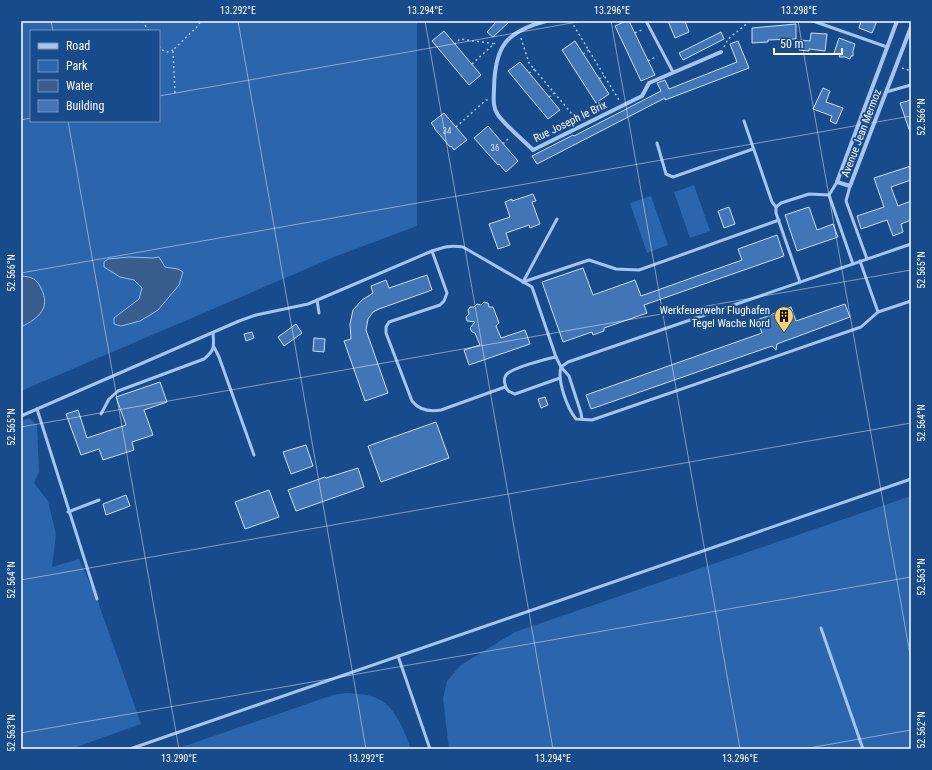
<svg xmlns="http://www.w3.org/2000/svg" width="932" height="770" viewBox="0 0 932 770" font-family="'Roboto Condensed',sans-serif">
<style>
.green{fill:#2b65ab;fill-rule:evenodd}
.water{fill:#395e8e;stroke:#95c0f1}
.building{fill:#4175b5;stroke:#c9e0fa}
.lines{fill:none;stroke-linecap:round;stroke-linejoin:round}
.path{stroke:#a3c5ee;stroke-width:1.5;stroke-dasharray:2 3;stroke-linecap:butt}
.lane{stroke:#a3c5ee;stroke-width:3}
.street{stroke:#a3c5ee;stroke-width:4}
.ticks{fill:none;stroke:#fff;stroke-width:1;stroke-opacity:0.45}
.labels{text-anchor:middle;stroke-width:3.5;stroke-linejoin:round;paint-order:stroke}
.number-label{font-size:9px;fill:#d0dcec}
.street-label{font-size:11px;fill:#fff;stroke:#184b8c}
.poi-label{font-size:11px;fill:#fff;stroke:#184b8c;text-anchor:end}
.neatline{fill:none;stroke:#fff;stroke-width:1.5}
.ticks-label{font-size:10px;text-anchor:middle;fill:#fff}
</style>
<rect width="100%" height="100%" fill="#184b8c"/>
<g class="green">
<path d="M21 21H417V226L334 257 21 391V327L31 321 30 277 21 276ZM31 31H159V121H31Z"/>
<polygon points="694,185 710,231 690,238 674,192"/>
<polygon points="651,196 668,245 647,253 630,203"/>
<polygon points="29,418 37,425 39,472 34,483 48,501 56,534 52,567 79,559 97,599 141,724 71,749 21,749 21,421"/>
<polygon points="911,496 911,749 449,749 443,698 447,681 461,665 515,632"/>
<path d="M346 693C358 694 372 694 382 701 397 711 405 733 411 749H176L333 695Z"/>
</g>
<g class="water">
<polygon points="129,257 153,258 159,257 165,267 178,269 183,272 179,285 158,310 140,321 121,326 114,324 114,318 139,299 142,288 134,280 120,277 104,267 104,262 108,259"/>
<path d="M21 276C32 277 36 278 41 288 51 308 39 318 21 327Z"/>
</g>
<g class="building">
<polygon points="497,21 510,21 493,37 487,32"/>
<polygon points="626,21 629,21 655,75 641,81 615,26"/>
<polygon points="668,21 685,21 689,32 675,38"/>
<polygon points="861,21 877,21 872,33 859,28"/>
<polygon points="796,24 796,39 768,40 768,42 752,43 752,28"/>
<polygon points="444,31 481,75 469,85 432,41"/>
<polygon points="721,32 724,39 683,60 679,53"/>
<polygon points="811,33 827,34 825,51 809,49 809,51 799,50 800,40 810,41"/>
<polygon points="839,38 855,44 853,51 853,56 851,56 850,59 845,57 839,57 840,55 834,53"/>
<polygon points="575,41 609,94 596,103 562,50"/>
<polygon points="738,41 749,68 665,100 665,98 537,164 532,156 573,135 574,136 661,91 657,83 665,80 669,89 737,62 730,44"/>
<polygon points="520,62 560,110 548,119 508,71"/>
<polygon points="823,88 830,91 826,102 843,108 836,124 830,121 832,116 813,109"/>
<polygon points="911,100 911,131 910,132 900,103"/>
<polygon points="444,113 467,140 454,150 451,146 450,147 434,128 435,128 431,123"/>
<polygon points="488,126 518,161 506,172 499,164 498,165 474,138"/>
<polygon points="911,166 911,180 891,187 898,206 911,201 911,220 901,224 903,232 893,236 887,220 861,229 857,216 884,207 874,178"/>
<polygon points="533,194 536,201 532,202 540,224 530,228 529,225 506,233 510,245 498,249 489,224 510,217 505,202 512,199 512,201"/>
<polygon points="729,207 735,224 724,228 718,211"/>
<polygon points="809,207 817,230 833,224 838,237 797,251 785,215"/>
<polygon points="777,235 784,256 644,305 647,313 604,328 604,331 593,335 592,332 563,342 542,282 583,268 593,295 635,280 641,296 742,260 738,249"/>
<polygon points="427,275 432,290 379,309 373,312 368,319 366,330 388,393 365,401 344,341 351,339 350,324 353,310 362,300 373,293 371,286 386,280 389,288"/>
<polygon points="484,302 488,303 489,307 493,307 499,323 496,326 501,338 525,330 530,344 469,365 464,350 480,345 475,333 472,332 470,328 475,322 467,321 466,317 469,314 468,310 470,307 474,307 477,304 481,305"/>
<polygon points="845,304 850,317 777,344 776,350 772,346 591,409 586,395 762,333 757,320 791,307 796,321"/>
<polygon points="296,324 302,333 284,346 278,337"/>
<polygon points="252,332 254,338 246,341 244,334"/>
<polygon points="314,338 325,339 324,352 313,351"/>
<polygon points="160,382 167,402 144,410 153,435 132,442 134,450 103,460 99,449 81,455 66,414 78,410 87,438 126,425 116,397"/>
<polygon points="545,397 548,405 541,408 538,399"/>
<polygon points="436,422 449,458 381,482 368,446"/>
<polygon points="306,445 313,466 291,474 283,452"/>
<polygon points="358,468 364,487 296,511 288,490 325,477 326,478"/>
<polygon points="269,490 279,517 245,529 235,502"/>
<polygon points="126,495 130,506 106,515 103,504"/>
</g>
<g class="lines">
<g class="path">
<polyline points="142,21 149,31"/>
<polyline points="571,21 619,100"/>
<polyline points="635,33 644,29"/>
<polyline points="521,38 529,63 578,121"/>
<polyline points="454,44 460,39 496,44"/>
<polyline points="159,46 162,50 167,52 173,50"/>
<polyline points="724,47 728,39 750,21"/>
<polyline points="583,54 589,50"/>
<polyline points="648,61 657,56"/>
<polyline points="472,64 495,43"/>
<polyline points="902,68 911,71"/>
<polyline points="529,73 535,69"/>
<polyline points="599,79 604,76"/>
<polyline points="175,93 173,50 199,25 200,21"/>
<polyline points="549,97 554,93"/>
<polyline points="456,127 486,100 488,100"/>
<polyline points="503,144 510,137"/>
</g>
<g class="lane">
<polyline points="646,21 673,72"/>
<polyline points="813,21 887,47"/>
<polyline points="886,92 911,85"/>
<polyline points="744,121 772,202 776,207 776,213 800,282"/>
<polyline points="657,143 666,174 673,177 753,149"/>
<polyline points="850,186 846,201 867,259"/>
<polyline points="829,195 853,264"/>
<polyline points="776,207 781,203 809,194 829,195 837,182"/>
<path d="M911 244 568 362 561 367C557 380 567 408 576 419L592 420 861 327 878 312 911 301"/>
<path d="M432 251 447 293 444 301 440 305 389 322 386 327V333L412 401C420 411 430 412 441 410L505 387"/>
<polyline points="860,261 878,312"/>
<polyline points="523,282 589,260 616,269 639,270 779,220"/>
<polyline points="523,282 557,219"/>
<polyline points="317,300 319,313"/>
<polyline points="214,347 219,357 254,455"/>
<path d="M556 357C546 359 511 368 506 375 504 378 504 381 505 384 506 391 510 392 515 394L560 378"/>
<polyline points="37,409 97,599"/>
<path d="M101 414 109 399 118 391 204 359C215 350 214 347 213 333"/>
<path d="M21 416 239 321 256 315 308 304 432 251C444 247 450 245 463 247L532 287 556 357 561 367 569 376 581 413 582 419"/>
<polyline points="68,512 99,500"/>
<polyline points="821,628 863,749"/>
<polyline points="398,656 430,749"/>
<polyline points="130,749 911,479"/>
</g>
<g class="street">
<path d="M546 21C505 32 495 47 494 88 494 97 492 107 498 115 506 126 523 140 533 150L642 96 649 83 721 52"/>
<polyline points="897,21 837,182 850,186 911,27"/>
</g>
</g>
<path class="ticks" d="M51 21 53 31M238 21 366 749M425 21 553 749M611 21 740 749M798 21 911 660M159 96 583 21M21 120 31 118M68 121 179 749M21 273 911 116M21 427 911 270M21 580 911 423M21 733 911 577M803 749 911 730"/>
<defs>
<g id="building-pin" transform="scale(1)"><path d="M0 17L-7.5 6A9.5 9.5 0 1 1 7.5 6Z" fill="#ffd160" stroke="#184b8c"/><path d="M-4-6H4V6H1V3H-1V6H-4ZM-2.5-4.3h1.7v1.8h-1.7ZM.8-4.3h1.7v1.8H.8ZM-2.5-1h1.7V.8h-1.7ZM.8-1h1.7V.8H.8Z" fill="#111"/></g>
</defs>
<g fill-rule="evenodd">
<use href="#building-pin" x="784" y="316"/>
</g>
<g class="labels">
<g class="number-label">
<text x="447" y="134">34</text>
<text x="495" y="151">36</text>
</g>
<g class="street-label">
<text transform="translate(570 121) rotate(-26)" y="4">Rue Joseph le Brix</text>
<text transform="translate(861 133) rotate(-69)" y="4">Avenue Jean Mermoz</text>
</g>
<g class="poi-label">
<text x="770" y="314">Werkfeuerwehr Flughafen<tspan x="770" dy="13">Tegel Wache Nord</tspan></text>
</g>
</g>
<rect width="932" height="770" fill="none" stroke="#184b8c" stroke-width="44"/>
<rect x="30" y="30" width="130" height="92" fill="#184b8c" stroke="#7493ba"/>
<rect x="38" y="43" width="20" height="6" fill="#a3c5ee" stroke="#7493ba"/>
<text x="66" y="50" font-size="12" fill="#ffffff">Road</text>
<rect x="38" y="60" width="20" height="12" fill="#2b65ab" stroke="#7493ba"/>
<text x="66" y="70" font-size="12" fill="#ffffff">Park</text>
<rect x="38" y="80" width="20" height="12" fill="#395e8e" stroke="#7493ba"/>
<text x="66" y="90" font-size="12" fill="#ffffff">Water</text>
<rect x="38" y="100" width="20" height="12" fill="#4175b5" stroke="#7493ba"/>
<text x="66" y="110" font-size="12" fill="#ffffff">Building</text>
<path d="M774 48v6h68v-6" fill="none" stroke="#ffffff" stroke-width="2"/>
<text x="780" y="48" font-size="12" fill="#ffffff" stroke="#184b8c" stroke-width="3" paint-order="stroke">50 m</text>
<rect x="22" y="22" width="888" height="726" class="neatline"/>
<g class="ticks-label">
<text x="238" y="14">13.292°E</text>
<text x="425" y="14">13.294°E</text>
<text x="612" y="14">13.296°E</text>
<text x="799" y="14">13.298°E</text>
<text transform="translate(921 117) rotate(-90)" y="4">52.566°N</text>
<text transform="translate(921 270) rotate(-90)" y="4">52.565°N</text>
<text transform="translate(11 273) rotate(-90)" y="4">52.566°N</text>
<text transform="translate(921 423) rotate(-90)" y="4">52.564°N</text>
<text transform="translate(11 427) rotate(-90)" y="4">52.565°N</text>
<text transform="translate(921 577) rotate(-90)" y="4">52.563°N</text>
<text transform="translate(11 580) rotate(-90)" y="4">52.564°N</text>
<text transform="translate(921 730) rotate(-90)" y="4">52.562°N</text>
<text transform="translate(11 733) rotate(-90)" y="4">52.563°N</text>
<text x="179" y="762">13.290°E</text>
<text x="366" y="762">13.292°E</text>
<text x="553" y="762">13.294°E</text>
<text x="740" y="762">13.296°E</text>
</g>
</svg>
